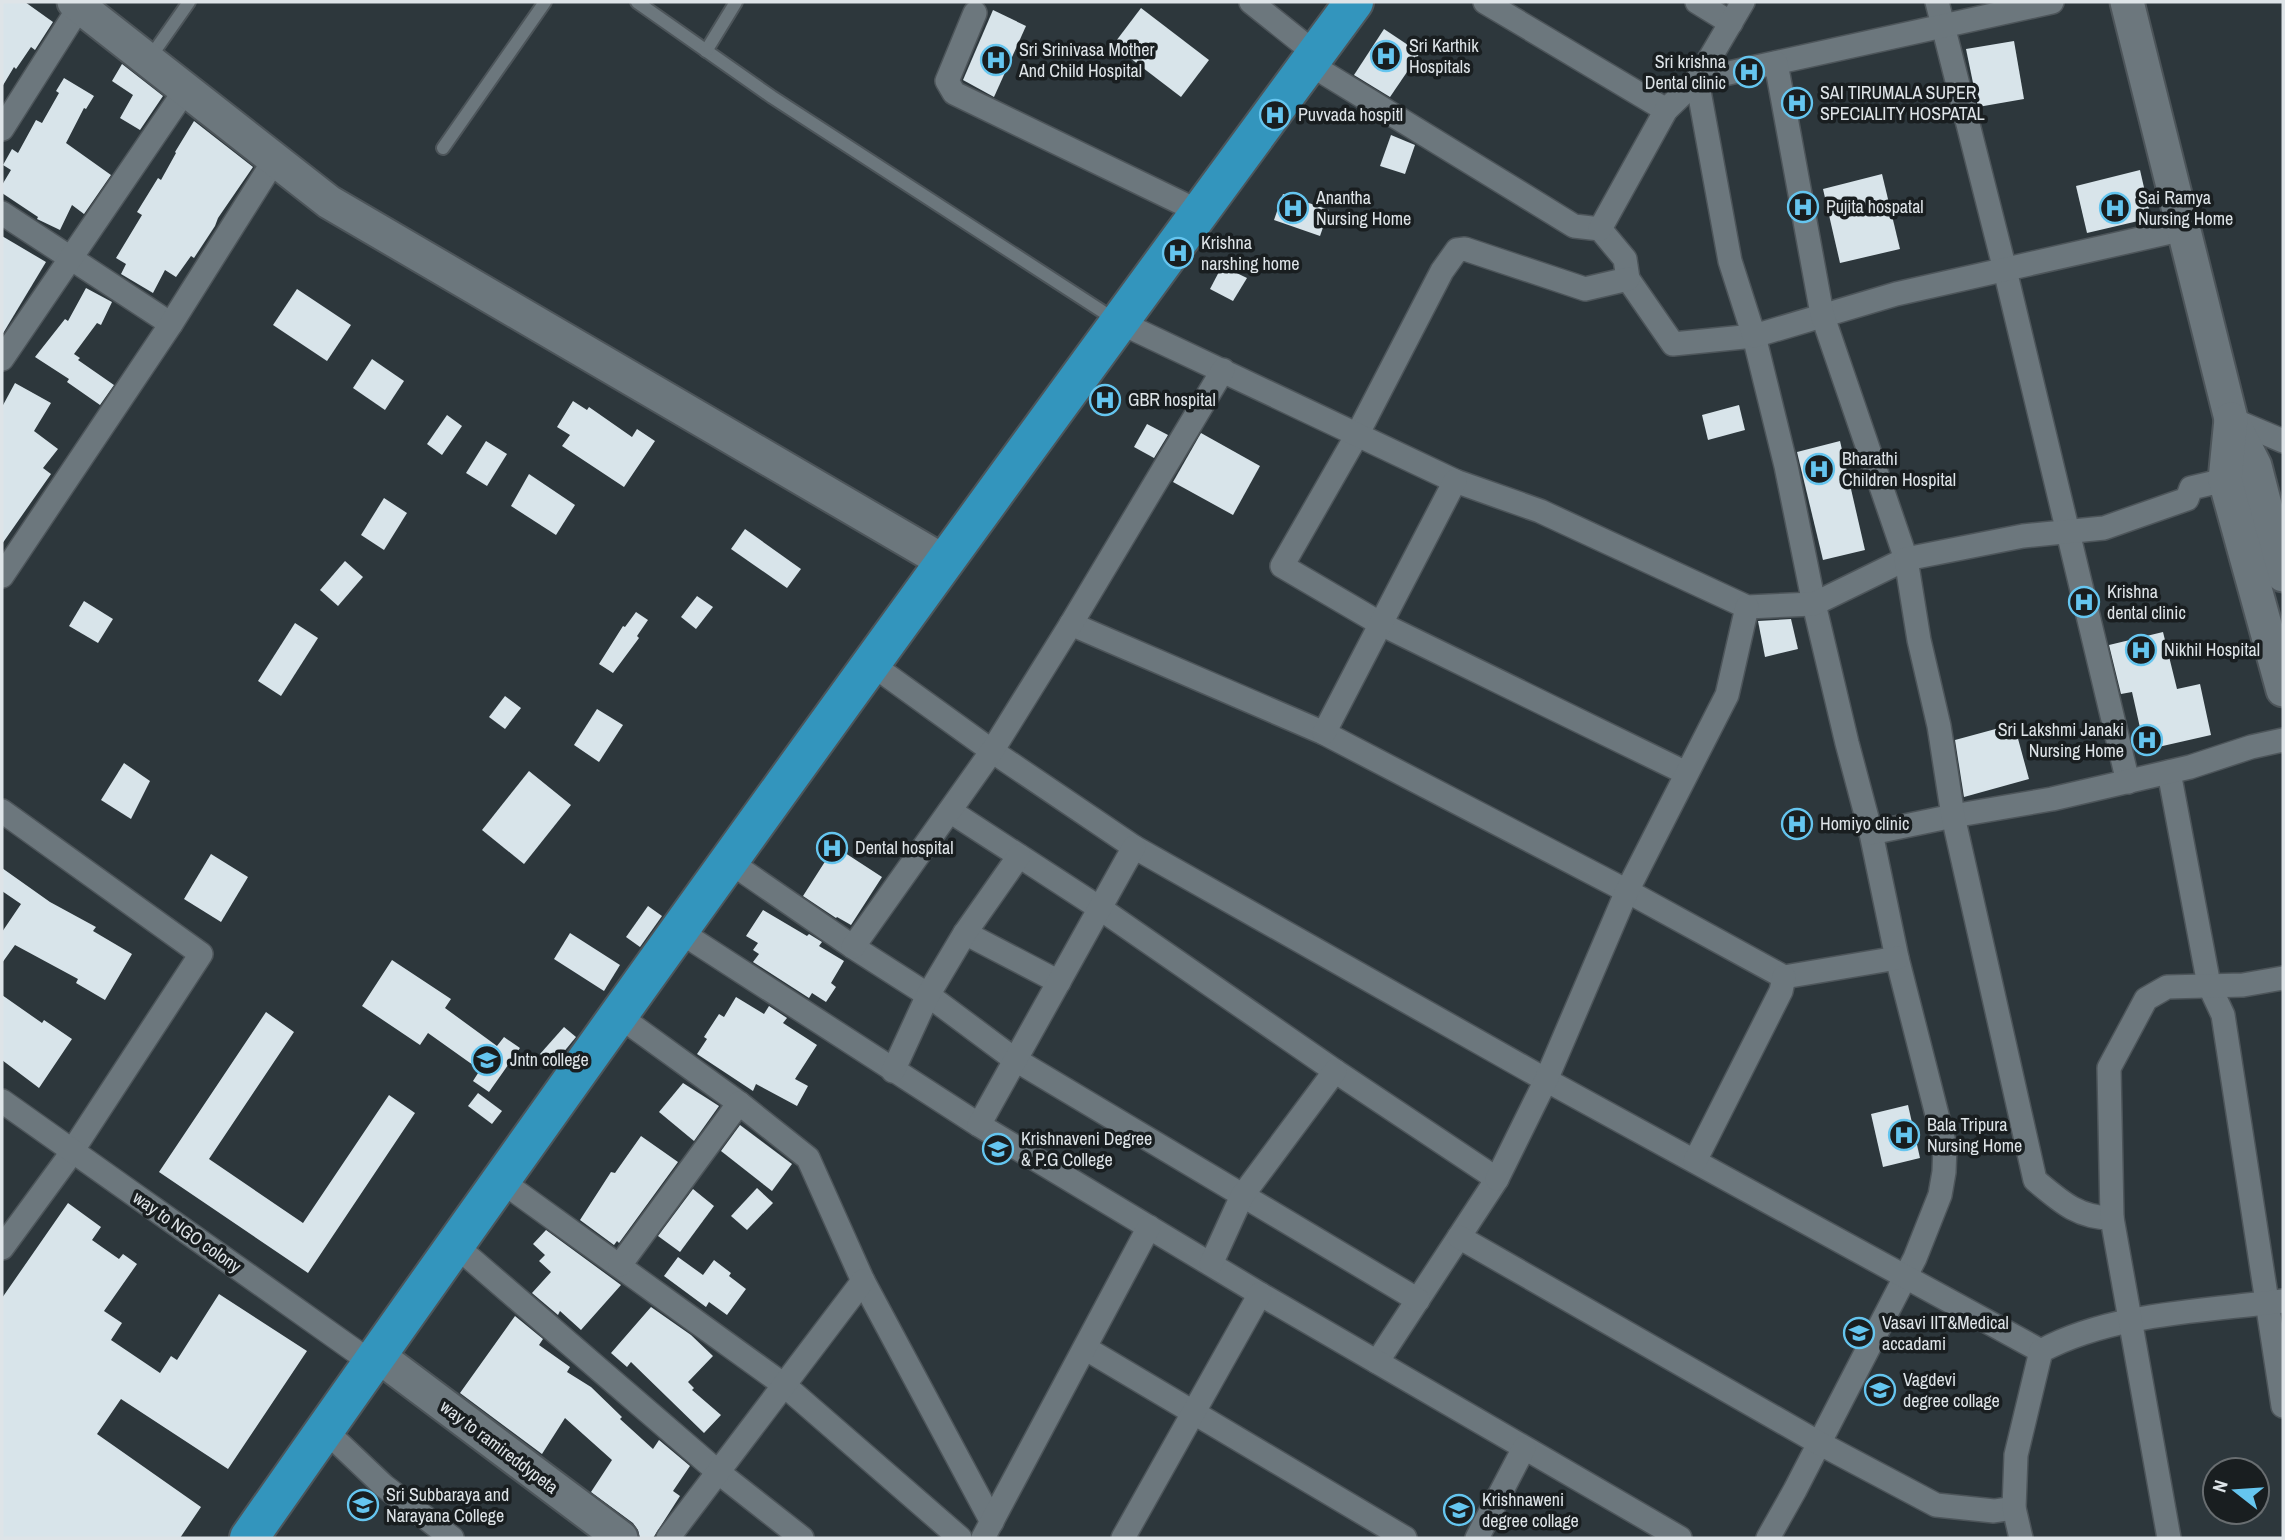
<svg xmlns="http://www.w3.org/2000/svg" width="2285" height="1540" viewBox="0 0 2285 1540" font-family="'Archivo Narrow',sans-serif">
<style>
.building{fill:#d8e4ea}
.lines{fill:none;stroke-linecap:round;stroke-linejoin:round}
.lane-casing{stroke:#4d555a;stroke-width:16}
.street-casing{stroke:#4d555a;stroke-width:26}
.secondary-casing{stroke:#4d555a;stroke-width:37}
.highway-casing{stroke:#4d555a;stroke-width:42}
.lane{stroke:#6c777d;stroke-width:12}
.street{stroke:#6c777d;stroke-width:23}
.secondary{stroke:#6c777d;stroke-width:33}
.highway{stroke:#3395bd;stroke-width:38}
.labels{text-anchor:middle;stroke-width:7;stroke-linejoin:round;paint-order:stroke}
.poi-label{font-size:18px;fill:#dee4e8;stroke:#191e20;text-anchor:start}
.street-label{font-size:18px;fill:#dee4e8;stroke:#191e20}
</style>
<rect width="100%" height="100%" fill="#2d373c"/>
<g class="building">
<polygon points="2,2 25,2 53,22 35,50 31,47 16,69 14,67 2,87"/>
<polygon points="1141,8 1209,60 1181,97 1113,45"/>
<polygon points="993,10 1026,26 994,97 963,80"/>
<polygon points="1384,29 1420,53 1390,97 1354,75"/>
<polygon points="2014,41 2024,99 1978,107 1966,49"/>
<polygon points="122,64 163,96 140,130 120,118 133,95 112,81"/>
<polygon points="64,78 94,96 86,109 84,108 66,143 111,175 84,214 72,205 60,230 37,219 38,217 2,193 2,185 11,170 3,165 12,149 18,153 36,120 42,123 59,93 56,91"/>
<polygon points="194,121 253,167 218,218 215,226 194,258 191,256 176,277 165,270 153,293 121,274 126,264 116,258 142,215 137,212 158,178 161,180 176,153 175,152"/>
<polygon points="1391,135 1415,145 1405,174 1380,166"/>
<polygon points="2140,170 2151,218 2087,233 2076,186"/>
<polygon points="1882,174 1900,249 1840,263 1823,189"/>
<polygon points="1283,194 1329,210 1320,236 1274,220"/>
<polygon points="2,236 46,262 2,335"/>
<polygon points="1222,266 1247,278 1233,301 1210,289"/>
<polygon points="86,288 112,302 101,325 97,323 74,354 80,358 78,360 114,385 100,405 67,382 69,379 35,357 65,319 68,321"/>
<polygon points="297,289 351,325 327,361 273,325"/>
<polygon points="372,359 404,381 385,410 353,388"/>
<polygon points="15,383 51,403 34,431 58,449 43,468 51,474 2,544 2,407"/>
<polygon points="573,401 587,410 589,407 632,437 637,429 655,441 624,487 562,446 570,435 557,427"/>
<polygon points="1739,405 1745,430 1708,440 1702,415"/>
<polygon points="447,415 462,426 442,455 427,444"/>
<polygon points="1147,424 1168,435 1154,458 1134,447"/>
<polygon points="1201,433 1260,466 1233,515 1173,482"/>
<polygon points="486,441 507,454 487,486 466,473"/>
<polygon points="1840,441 1865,550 1823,560 1797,452"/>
<polygon points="529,474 575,505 556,535 511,506"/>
<polygon points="384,498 407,513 384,550 361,535"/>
<polygon points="745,529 801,569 787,588 731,549"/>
<polygon points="345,561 363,577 338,606 320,590"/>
<polygon points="697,596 713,607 696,629 681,617"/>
<polygon points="84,601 113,619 98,643 69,626"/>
<polygon points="636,612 648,620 637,636 639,638 613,673 599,664 623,626 625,627"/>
<polygon points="1791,619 1798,649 1765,657 1758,621"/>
<polygon points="295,623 318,638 281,696 258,681"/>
<polygon points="2163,632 2177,689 2200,684 2211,735 2145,750 2132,692 2121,694 2109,645"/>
<polygon points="505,696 521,708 505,729 489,717"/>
<polygon points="597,709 623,725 599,762 574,745"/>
<polygon points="2014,724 2029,779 1964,797 1955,740"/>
<polygon points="124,763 150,781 131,819 101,800"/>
<polygon points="529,771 571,805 524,864 482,830"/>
<polygon points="833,849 839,849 882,877 851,925 837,917 836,918 803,896"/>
<polygon points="211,854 248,877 221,922 184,899"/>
<polygon points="2,868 50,902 96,927 93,931 132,954 105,1000 76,983 78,979 15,945 2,963 2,932 21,904 2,891"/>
<polygon points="648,906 662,916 640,947 626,937"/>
<polygon points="763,910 807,936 809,934 822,942 819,946 844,961 831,983 836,987 826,1002 812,993 809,998 753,962 759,954 753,950 758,943 746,936"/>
<polygon points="570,933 620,965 604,991 554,959"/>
<polygon points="392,960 451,999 445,1008 497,1046 504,1037 520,1048 489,1092 473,1081 480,1070 428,1033 420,1045 362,1006"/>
<polygon points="2,995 42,1023 44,1020 72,1039 39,1088 2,1060"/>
<polygon points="736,997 764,1014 769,1006 787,1018 783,1023 817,1045 795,1079 808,1086 797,1106 756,1084 753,1091 697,1054 707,1039 704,1037 719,1014 724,1017"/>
<polygon points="266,1012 294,1032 209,1159 303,1223 389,1095 415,1113 308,1273 159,1172"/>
<polygon points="564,1027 576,1037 553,1065 540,1054"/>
<polygon points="683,1083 719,1106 694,1141 659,1112"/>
<polygon points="478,1093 502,1111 492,1124 468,1106"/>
<polygon points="1908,1105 1920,1158 1883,1167 1871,1114"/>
<polygon points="740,1125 792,1164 772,1191 721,1151"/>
<polygon points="641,1136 678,1162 619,1243 617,1241 614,1245 580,1220 611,1172 615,1173"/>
<polygon points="757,1188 773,1203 747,1230 731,1216"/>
<polygon points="693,1189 714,1206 680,1252 658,1236"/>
<polygon points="68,1203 101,1227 92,1240 119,1259 123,1254 137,1264 104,1311 122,1323 111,1340 160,1373 171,1356 177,1360 219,1294 307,1351 228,1469 121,1399 97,1434 201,1507 180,1538 2,1538 2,1298"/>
<polygon points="546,1230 621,1285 581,1330 560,1311 558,1315 532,1293 551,1272 539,1261 545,1255 533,1244"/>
<polygon points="678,1257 703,1275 714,1260 731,1273 729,1276 746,1289 727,1315 709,1302 706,1307 664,1276"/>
<polygon points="651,1307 691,1335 713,1356 688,1382 694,1388 692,1390 721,1415 704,1433 631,1362 627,1367 611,1353"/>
<polygon points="515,1316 543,1339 539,1345 570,1367 567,1372 591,1387 622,1417 620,1419 653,1449 659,1440 690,1466 673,1491 680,1496 653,1538 640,1538 638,1530 633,1523 591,1492 612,1460 565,1418 542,1454 460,1393"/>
</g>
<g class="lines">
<g class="lane-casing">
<g id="lane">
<polyline points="637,2 772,97 1114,319"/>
<polyline points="706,51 736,2"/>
<polyline points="149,59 189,2"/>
<polyline points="443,148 545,2"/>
</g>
</g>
<g class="street-casing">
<g id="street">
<polyline points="1251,2 1316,54"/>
<polyline points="1485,2 1666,110"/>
<polyline points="1697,2 1731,23"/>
<polyline points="1937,2 2005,270 2128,782"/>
<polyline points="975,13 947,81 954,93 1200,212"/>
<polyline points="1308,63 1574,226 1600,229 1625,259 1628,279 1673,344 1754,336 1786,466 1814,604 1847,743 1871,833 1897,958 1945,1146 1944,1172 1940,1195 1915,1258 1795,1490 1768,1538"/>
<polyline points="1697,80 1730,261 1754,336 1896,294 2184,229"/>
<polyline points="1697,80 2052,2"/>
<polyline points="2,129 80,6"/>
<polyline points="2,213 171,324"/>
<polyline points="1600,229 1666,110 1697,80 1743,2"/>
<polyline points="1628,279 1585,289 1465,249 1457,250 1442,271 1357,435 1282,566 1381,624 1686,773"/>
<polyline points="1119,322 1455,481 1540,511 1747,607 1814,604 1906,559 1822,314 1776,63"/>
<polyline points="2,359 186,89"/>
<polyline points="2231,419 2283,441"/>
<polyline points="2,576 171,324 275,159"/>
<polyline points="1071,624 1324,733 1627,891 1784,977 1897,958"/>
<polyline points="870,663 992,751 1134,847 1546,1080 2041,1351"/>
<polyline points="1324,733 1455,481"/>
<polyline points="2169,772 2209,985 2223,1015 2283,1406"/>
<polyline points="2,811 201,954 65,1162 2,1248"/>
<polyline points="950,811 1101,909 1335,1071 1497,1179 1377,1362"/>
<polyline points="1871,833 1953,816 2052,799 2190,767 2251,747 2283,740"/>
<polyline points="730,862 853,947 928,995 1014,1059 1418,1300"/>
<polyline points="679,931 979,1125 1260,1294 1680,1538"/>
<polyline points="965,933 1059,982"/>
<polyline points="853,947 992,751 1071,624 1223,370"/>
<polyline points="619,1016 739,1103 808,1158 863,1281 992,1522"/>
<polyline points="893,1071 928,995 965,933 1019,856"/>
<polyline points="2,1101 372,1363"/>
<polyline points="979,1125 1134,847"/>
<polyline points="1695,1161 1781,991 1784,977"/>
<polyline points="1497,1179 1546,1080 1627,891 1727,695 1747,607"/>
<polyline points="500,1180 784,1385 960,1538"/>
<path d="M2112 1218C2078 1218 2060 1201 2035 1180L1953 816 1939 726 1919 640 1906 559 2023 536 2104 528 2187 499 2191 488 2225 480 2237 474"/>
<polyline points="1459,1237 1819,1443 1936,1505 1994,1511 2014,1508"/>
<polyline points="455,1245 718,1472 802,1538"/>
<polyline points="1211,1264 1242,1196 1335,1071"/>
<polyline points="620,1265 739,1103"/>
<polyline points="1085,1348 1405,1538"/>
<polyline points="325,1430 384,1486 452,1538"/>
<polyline points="668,1538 863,1281"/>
<polyline points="983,1538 1149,1227"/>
<polyline points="1123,1538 1260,1294"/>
<polyline points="1477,1538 1524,1448"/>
<path d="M2021 1538 2014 1508 2016 1455 2041 1351C2111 1313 2205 1311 2283 1301"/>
<polyline points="2169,1538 2112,1218 2109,1068 2146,999 2167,987 2243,985 2283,978"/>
</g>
</g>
<g class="secondary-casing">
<g id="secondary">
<polyline points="74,2 329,202 943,561"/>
<polyline points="2127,2 2231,419 2255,466 2283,575"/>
<polyline points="2231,419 2225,480 2283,690"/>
<polyline points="377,1355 621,1538"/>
</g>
</g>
<g class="highway-casing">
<path id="highway" d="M249 1538C610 1021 980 510 1354 2"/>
</g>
<use href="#lane" class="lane"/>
<use href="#street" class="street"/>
<use href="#secondary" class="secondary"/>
<use href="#highway" class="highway"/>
</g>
<defs>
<g id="hospital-ring" transform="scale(1.575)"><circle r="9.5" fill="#191e20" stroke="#65c5ef" stroke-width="1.5"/><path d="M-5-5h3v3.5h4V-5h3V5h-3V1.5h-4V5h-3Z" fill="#65c5ef"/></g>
<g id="university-ring" transform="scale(1.575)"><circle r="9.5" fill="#191e20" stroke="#65c5ef" stroke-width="1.5"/><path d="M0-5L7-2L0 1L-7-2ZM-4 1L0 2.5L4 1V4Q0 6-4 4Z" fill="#65c5ef"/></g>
</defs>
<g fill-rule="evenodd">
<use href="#hospital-ring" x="1386" y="56"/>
<use href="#hospital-ring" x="996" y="60"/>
<use href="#hospital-ring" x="1749" y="72"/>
<use href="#hospital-ring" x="1797" y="103"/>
<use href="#hospital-ring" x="1275" y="115"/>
<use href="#hospital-ring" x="1803" y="207"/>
<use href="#hospital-ring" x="1293" y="208"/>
<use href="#hospital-ring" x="2115" y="208"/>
<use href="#hospital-ring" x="1178" y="253"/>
<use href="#hospital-ring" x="1105" y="400"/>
<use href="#hospital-ring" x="1819" y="469"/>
<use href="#hospital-ring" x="2084" y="602"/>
<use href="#hospital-ring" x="2141" y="650"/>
<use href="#hospital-ring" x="2147" y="740"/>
<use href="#hospital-ring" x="1797" y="824"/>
<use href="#hospital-ring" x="832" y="848"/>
<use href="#university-ring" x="487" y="1060"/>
<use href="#hospital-ring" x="1904" y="1135"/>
<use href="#university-ring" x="998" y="1149"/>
<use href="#university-ring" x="1859" y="1333"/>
<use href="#university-ring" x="1880" y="1390"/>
<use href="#university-ring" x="363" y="1505"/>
<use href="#university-ring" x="1459" y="1510"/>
</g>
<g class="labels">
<g class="poi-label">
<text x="1409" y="52">Sri Karthik<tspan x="1409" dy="21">Hospitals</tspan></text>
<text x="1019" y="56">Sri Srinivasa Mother<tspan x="1019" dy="21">And Child Hospital</tspan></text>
<text x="1726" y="68" text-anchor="end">Sri krishna<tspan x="1726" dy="21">Dental clinic</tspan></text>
<text x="1820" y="99">SAI TIRUMALA SUPER<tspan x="1820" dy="21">SPECIALITY HOSPATAL</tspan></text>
<text x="1298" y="121">Puvvada hospitl</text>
<text x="1316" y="204">Anantha<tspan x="1316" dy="21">Nursing Home</tspan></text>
<text x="2138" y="204">Sai Ramya<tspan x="2138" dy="21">Nursing Home</tspan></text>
<text x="1826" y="213">Pujita hospatal</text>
<text x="1201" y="249">Krishna<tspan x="1201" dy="21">narshing home</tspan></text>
<text x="1128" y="406">GBR hospital</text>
<text x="1842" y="465">Bharathi<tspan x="1842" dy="21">Children Hospital</tspan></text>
<text x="2107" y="598">Krishna<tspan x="2107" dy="21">dental clinic</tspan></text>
<text x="2164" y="656">Nikhil Hospital</text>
<text x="2124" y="736" text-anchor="end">Sri Lakshmi Janaki<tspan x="2124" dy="21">Nursing Home</tspan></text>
<text x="1820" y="830">Homiyo clinic</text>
<text x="855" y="854">Dental hospital</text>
<text x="510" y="1066">Jntn college</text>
<text x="1927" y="1131">Bala Tripura<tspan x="1927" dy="21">Nursing Home</tspan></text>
<text x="1021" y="1145">Krishnaveni Degree<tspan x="1021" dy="21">&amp; P.G College</tspan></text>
<text x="1882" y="1329">Vasavi IIT&amp;Medical<tspan x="1882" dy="21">accadami</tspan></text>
<text x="1903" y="1386">Vagdevi<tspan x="1903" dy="21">degree collage</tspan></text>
<text x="386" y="1501">Sri Subbaraya and<tspan x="386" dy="21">Narayana College</tspan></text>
<text x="1482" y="1506">Krishnaweni<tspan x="1482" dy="21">degree collage</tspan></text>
</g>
<g class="street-label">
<text transform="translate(187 1232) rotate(35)" y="6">way to NGO colony</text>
<text transform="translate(499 1447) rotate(37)" y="6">way to ramireddypeta</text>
</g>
</g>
<rect width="2285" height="1540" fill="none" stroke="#dee4e8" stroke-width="7"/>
<g transform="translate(2236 1491) rotate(287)"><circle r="33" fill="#191e20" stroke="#686d70" stroke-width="2"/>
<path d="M0-5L12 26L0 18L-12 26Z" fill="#65c5ef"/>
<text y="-10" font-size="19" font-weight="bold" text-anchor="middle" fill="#dee4e8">N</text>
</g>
</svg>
